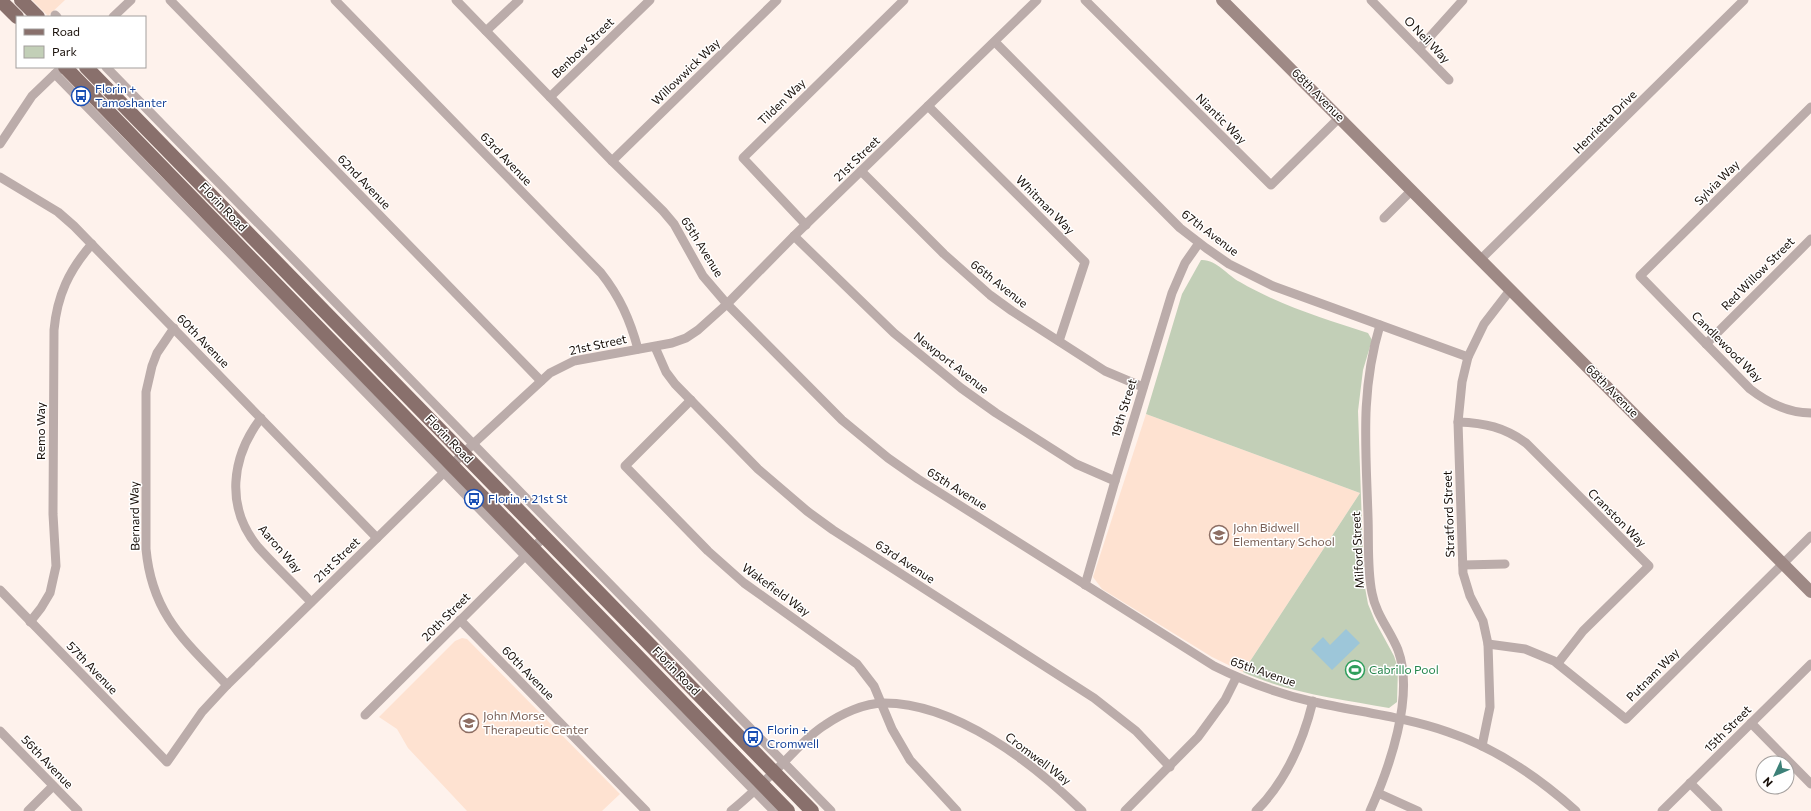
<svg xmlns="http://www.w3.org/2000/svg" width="1811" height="811" viewBox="0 0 1811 811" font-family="Commissioner,sans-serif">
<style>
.built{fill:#fee2d1}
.green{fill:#c2cfb7}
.water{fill:#9dc6d9}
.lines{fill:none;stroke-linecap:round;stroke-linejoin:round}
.street{stroke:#bbacaa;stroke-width:9}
.secondary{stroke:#9e8985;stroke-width:12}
.primary{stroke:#89706c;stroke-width:14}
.labels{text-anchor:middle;stroke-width:3;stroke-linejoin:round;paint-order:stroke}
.street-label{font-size:12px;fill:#180f09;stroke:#fff}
.transit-label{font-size:12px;fill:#164399;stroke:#fff;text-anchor:start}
.education-label{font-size:12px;fill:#785e54;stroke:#fff;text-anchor:start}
.leisure-label{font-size:12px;fill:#27864d;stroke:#fff;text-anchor:start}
</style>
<rect width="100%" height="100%" fill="#fef2ec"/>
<g class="built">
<polygon points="32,0 65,0 48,16"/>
<polygon points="1146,414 1360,493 1243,672 1212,657 1102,589 1093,577"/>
<polygon points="462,638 467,639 620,794 602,811 467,811 408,748 397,729 379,717 455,641"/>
</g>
<path class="green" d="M1201 260C1216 259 1227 275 1240 282 1279 305 1325 319 1368 333L1372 340 1363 370 1358 411 1364 582 1368 604 1375 621 1394 656 1398 668 1397 702 1389 708C1340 699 1288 693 1243 672L1360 493 1146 414 1182 294Z"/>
<polygon class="water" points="1346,629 1360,643 1332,670 1311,649 1323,637 1330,645"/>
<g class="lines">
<g class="street">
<polyline points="170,0 541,381"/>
<path d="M335 0 601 273C620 297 630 320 638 349"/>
<path d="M456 0 612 161 663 211 674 224 703 276 727 304 842 420 888 458 918 479 1214 666C1246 682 1280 694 1314 702 1359 712 1405 717 1448 732 1496 748 1538 777 1576 811"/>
<polyline points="1085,0 1271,185 1340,117"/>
<polyline points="1371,0 1449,80"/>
<polyline points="55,15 57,17"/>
<polyline points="113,17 131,0"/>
<polyline points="486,31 519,0"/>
<polyline points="995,42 1180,228 1206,248 1229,264 1273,286 1468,357"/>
<polyline points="1419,49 1463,0"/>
<polyline points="106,67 831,811"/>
<polyline points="55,74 774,811"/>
<polyline points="550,97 650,0"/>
<polyline points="928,106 1085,262 1059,341"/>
<path d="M1811 107 1640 276 1750 389C1768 403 1788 413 1811 413"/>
<polyline points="0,144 32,96 59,70"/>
<polyline points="612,161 777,0"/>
<polyline points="861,171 944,254 990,295 1012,311 1105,371 1143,387"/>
<polyline points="0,177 58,212 74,226 377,538"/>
<polyline points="1384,218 1412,190"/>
<polyline points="806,225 743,158 904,0"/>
<polyline points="794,236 894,333 961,388 996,413 1076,464 1115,481"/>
<polyline points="1481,259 1744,0"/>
<path d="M174 328 157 353 152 366 146 392V549C152 614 184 640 227 685"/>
<polyline points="1706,344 1811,239"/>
<polyline points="655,347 666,372 675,384 758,469 807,511 833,530 1094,698 1136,731 1170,767"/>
<polyline points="691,400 625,466 708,551 744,583 857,664 874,686 892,729 910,760 957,811"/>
<path d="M261 418C231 457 225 507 258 547 275 566 294 584 311 602"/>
<path d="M1458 422C1485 423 1504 427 1526 443L1649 566 1583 631 1558 663"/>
<polyline points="1463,565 1505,564"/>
<polyline points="1085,585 1115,481 1172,293 1185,263 1199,243"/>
<polyline points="0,590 167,762 202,712 227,685 473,444 550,373 574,361 672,343 686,338 698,330 727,304 794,236 1037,0"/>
<polyline points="460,620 646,811"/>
<path d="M30 622 41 608 50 593 56 566 53 514 54 330C57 296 69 270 92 244"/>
<polyline points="1488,644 1525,649 1554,661 1626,719 1811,536"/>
<polyline points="365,715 544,537"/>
<polyline points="1751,723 1811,784"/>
<polyline points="0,731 78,811"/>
<polyline points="1482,746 1490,707 1488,644 1483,621 1470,596 1463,573 1458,422 1462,382 1468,357 1484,324 1511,289"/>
<polyline points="1690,783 1718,811"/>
<polyline points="1378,793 1418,811"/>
<polyline points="28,811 53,786"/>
<path d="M731 811C750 796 767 779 784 762 797 749 809 735 825 725 841 714 864 703 884 703 956 703 1033 763 1082 811"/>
<polyline points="1125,811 1198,737 1225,700 1236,678"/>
<path d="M1256 811C1286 781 1303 742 1313 701"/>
<path d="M1370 811C1389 769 1415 696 1398 650 1390 630 1376 615 1372 593 1367 569 1369 542 1368 517 1366 448 1360 392 1380 325"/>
<polyline points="1662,811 1811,664"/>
</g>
<polyline class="secondary" points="1222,0 1811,592"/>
<g class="primary">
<polyline points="0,0 17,17"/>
<polyline points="21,0 38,17"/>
<polyline points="65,67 788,811"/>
<polyline points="86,67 812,811"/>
</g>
</g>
<defs>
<g id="bus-ring" transform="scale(1)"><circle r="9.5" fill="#fff" stroke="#1a4fb4" stroke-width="1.5"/><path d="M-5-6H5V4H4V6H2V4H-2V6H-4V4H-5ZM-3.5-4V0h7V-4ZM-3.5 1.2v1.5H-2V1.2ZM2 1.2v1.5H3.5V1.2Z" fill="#1a4fb4"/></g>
<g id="school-ring" transform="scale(1)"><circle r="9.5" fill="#fff" stroke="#8d6e63" stroke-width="1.5"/><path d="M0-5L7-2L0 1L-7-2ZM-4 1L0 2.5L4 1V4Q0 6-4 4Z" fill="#8d6e63"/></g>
<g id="stadium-ring" transform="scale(1)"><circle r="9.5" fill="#fff" stroke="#2e9e5b" stroke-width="1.5"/><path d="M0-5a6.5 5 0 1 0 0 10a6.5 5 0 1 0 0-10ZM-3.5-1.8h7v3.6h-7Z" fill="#2e9e5b"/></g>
</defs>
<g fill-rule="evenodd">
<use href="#bus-ring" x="81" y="96"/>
<use href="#bus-ring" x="474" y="499"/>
<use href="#school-ring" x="1219" y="535"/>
<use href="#stadium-ring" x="1355" y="670"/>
<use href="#school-ring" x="469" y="723"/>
<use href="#bus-ring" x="753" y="737"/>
</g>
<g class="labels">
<g class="street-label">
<text transform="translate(1427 40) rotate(46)" y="4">O Neil Way</text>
<text transform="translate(583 48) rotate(-44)" y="4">Benbow Street</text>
<text transform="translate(686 72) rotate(-44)" y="4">Willowwick Way</text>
<text transform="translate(1318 95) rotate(45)" y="4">68th Avenue</text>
<text transform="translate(782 102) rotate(-44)" y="4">Tilden Way</text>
<text transform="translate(1221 119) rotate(45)" y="4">Niantic Way</text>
<text transform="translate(1605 122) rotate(-45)" y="4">Henrietta Drive</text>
<text transform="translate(506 159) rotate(46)" y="4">63rd Avenue</text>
<text transform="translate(857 159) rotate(-44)" y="4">21st Street</text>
<text transform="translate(364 182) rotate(46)" y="4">62nd Avenue</text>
<text transform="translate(1717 183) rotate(-45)" y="4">Sylvia Way</text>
<text transform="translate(1045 205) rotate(45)" y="4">Whitman Way</text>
<text transform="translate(223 207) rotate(46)" y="4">Florin Road</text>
<text transform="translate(1210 233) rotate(37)" y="4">67th Avenue</text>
<text transform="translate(702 247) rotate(58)" y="4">65th Avenue</text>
<text transform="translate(1758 274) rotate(-45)" y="4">Red Willow Street</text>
<text transform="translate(999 284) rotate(38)" y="4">66th Avenue</text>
<text transform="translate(203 341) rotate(46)" y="4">60th Avenue</text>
<text transform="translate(598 345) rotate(-12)" y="4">21st Street</text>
<text transform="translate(1727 347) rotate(45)" y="4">Candlewood Way</text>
<text transform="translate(951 363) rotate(38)" y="4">Newport Avenue</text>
<text transform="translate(1612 391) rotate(45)" y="4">68th Avenue</text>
<text transform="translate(1124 408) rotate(-73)" y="4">19th Street</text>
<text transform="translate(41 431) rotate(-90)" y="4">Remo Way</text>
<text transform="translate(449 439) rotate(46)" y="4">Florin Road</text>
<text transform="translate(957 489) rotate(32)" y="4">65th Avenue</text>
<text transform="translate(1449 514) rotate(-92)" y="4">Stratford Street</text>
<text transform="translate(135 516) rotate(-91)" y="4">Bernard Way</text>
<text transform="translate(1617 518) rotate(45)" y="4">Cranston Way</text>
<text transform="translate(280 549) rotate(49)" y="4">Aaron Way</text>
<text transform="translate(1358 550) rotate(-93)" y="4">Milford Street</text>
<text transform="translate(337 560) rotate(-44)" y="4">21st Street</text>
<text transform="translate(905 562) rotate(33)" y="4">63rd Avenue</text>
<text transform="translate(776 590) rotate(36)" y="4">Wakefield Way</text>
<text transform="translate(446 617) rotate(-45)" y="4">20th Street</text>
<text transform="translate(92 668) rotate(46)" y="4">57th Avenue</text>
<text transform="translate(676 671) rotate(46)" y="4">Florin Road</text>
<text transform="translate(1263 672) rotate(19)" y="4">65th Avenue</text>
<text transform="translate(528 673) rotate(46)" y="4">60th Avenue</text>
<text transform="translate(1653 675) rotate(-45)" y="4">Putnam Way</text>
<text transform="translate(1728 729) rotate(-45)" y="4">15th Street</text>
<text transform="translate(1038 759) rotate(37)" y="4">Cromwell Way</text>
<text transform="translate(47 762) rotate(46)" y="4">56th Avenue</text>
</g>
<g class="transit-label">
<text x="95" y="93">Florin +<tspan x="95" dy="14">Tamoshanter</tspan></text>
<text x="488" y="503">Florin + 21st St</text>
<text x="767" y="734">Florin +<tspan x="767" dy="14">Cromwell</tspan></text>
</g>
<g class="education-label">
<text x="1233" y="532">John Bidwell<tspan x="1233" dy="14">Elementary School</tspan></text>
<text x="483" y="720">John Morse<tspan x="483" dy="14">Therapeutic Center</tspan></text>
</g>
<g class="leisure-label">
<text x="1369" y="674">Cabrillo Pool</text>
</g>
</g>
<rect x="16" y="16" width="130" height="52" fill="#ffffff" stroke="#a39f9d"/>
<rect x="24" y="29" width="20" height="6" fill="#89706c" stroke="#a39f9d"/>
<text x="52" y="36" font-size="12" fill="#180f09">Road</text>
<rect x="24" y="46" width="20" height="12" fill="#c2cfb7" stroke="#a39f9d"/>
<text x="52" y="56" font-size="12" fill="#180f09">Park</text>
<g transform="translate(1775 775) rotate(226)"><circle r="19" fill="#ffffff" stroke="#a39f9d"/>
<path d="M0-3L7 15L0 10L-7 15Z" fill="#3c8178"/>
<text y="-6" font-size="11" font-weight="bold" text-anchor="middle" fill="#180f09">N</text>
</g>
</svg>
